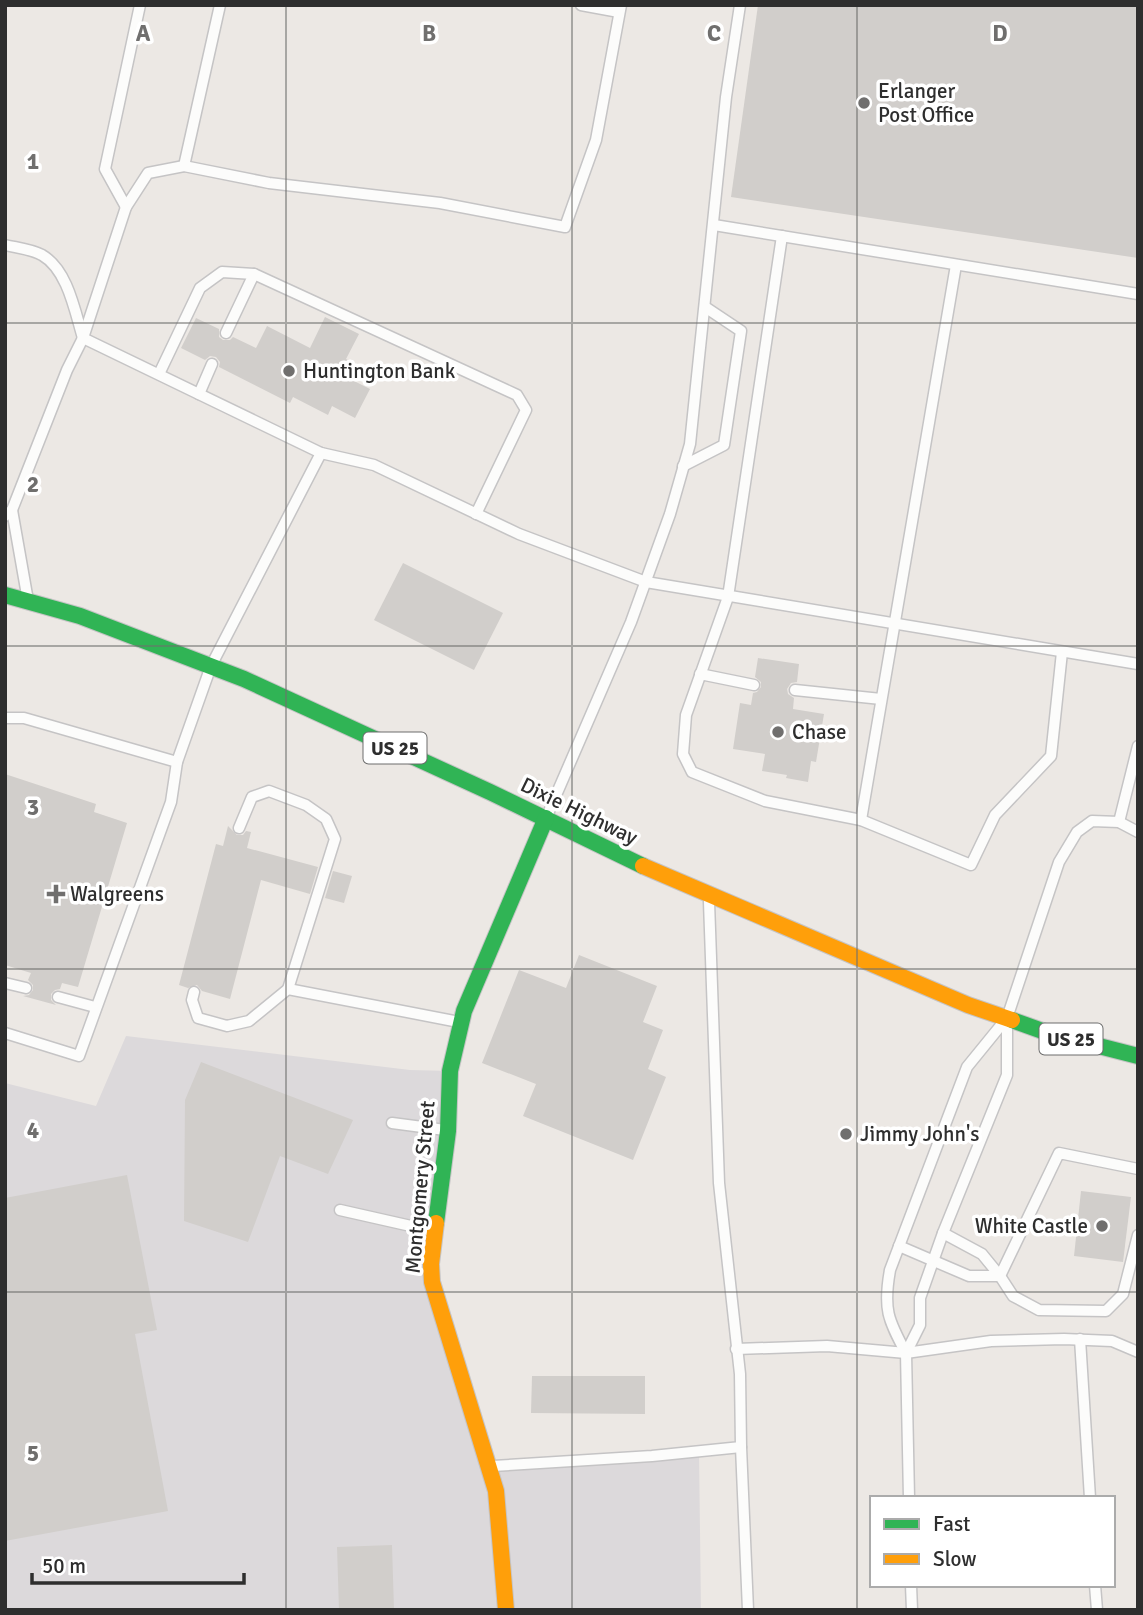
<svg xmlns="http://www.w3.org/2000/svg" width="1143" height="1615" viewBox="0 0 1143 1615" font-family="Signika,sans-serif">
<style>
.industrial{fill:#dcd9db}
.building{fill:#d1cecb}
.lines{fill:none;stroke-linecap:round;stroke-linejoin:round}
.lane-casing{stroke:#c5c4c5;stroke-width:13}
.fast-casing{stroke:#c5c4c5;stroke-width:18}
.slow-casing{stroke:#c5c4c5;stroke-width:18}
.lane{stroke:#fcfcfb;stroke-width:10}
.fast{stroke:#30b455;stroke-width:16}
.slow{stroke:#ff9f0a;stroke-width:16}
.grid{fill:none;stroke:#706f6e;stroke-width:2;stroke-opacity:0.55}
.poi-dot{fill:#706f6e;stroke:#fff;stroke-width:2.5}
.labels{text-anchor:middle;stroke-width:7;stroke-linejoin:round;paint-order:stroke}
.shield{fill:#fff;stroke:#6d6d6d;stroke-width:2}
.shield-label{font-size:19px;font-weight:bold;fill:#2e2e2e}
.poi-label{font-size:21px;fill:#2e2e2e;stroke:#fff;text-anchor:start}
.street-label{font-size:21px;fill:#2e2e2e;stroke:#fff}
.grid-label{font-size:23px;text-anchor:middle;font-weight:bold;fill:#706f6e;stroke:#fff;stroke-width:7;stroke-linejoin:round;paint-order:stroke}
</style>
<rect width="100%" height="100%" fill="#ece8e4"/>
<polygon class="industrial" points="126,1036 410,1070 450,1071 431,1264 487,1466 699,1452 701,1610 5,1610 5,1083 96,1106"/>
<g class="building">
<polygon points="758,5 1138,5 1138,258 731,197"/>
<polygon points="325,317 359,334 346,359 355,364 348,378 370,389 355,418 332,406 328,415 293,397 290,403 219,367 220,362 216,357 210,356 205,360 181,348 196,318 219,329 219,337 223,340 230,340 233,337 256,348 267,326 310,348"/>
<polygon points="403,563 503,613 474,670 374,620"/>
<polygon points="758,658 799,664 797,682 791,683 787,689 788,694 794,698 793,709 824,714 816,762 811,761 808,782 786,778 787,775 762,771 765,754 733,749 740,703 751,705 753,693 757,692 761,687 761,682 755,677"/>
<polygon points="5,774 96,804 94,812 127,823 78,987 62,983 60,989 55,990 51,994 51,1000 56,1005 23,996 29,995 33,990 33,985 28,980 31,973 5,965"/>
<polygon points="228,826 237,835 243,835 246,831 251,832 247,848 318,867 310,894 261,880 230,999 202,991 197,985 188,988 179,985 216,844 223,846"/>
<polygon points="333,871 352,876 344,903 325,898"/>
<polygon points="579,955 657,986 643,1022 663,1030 648,1069 666,1077 633,1160 523,1116 536,1084 482,1063 519,970 566,988"/>
<polygon points="201,1062 353,1120 328,1174 280,1156 248,1242 184,1221 185,1100"/>
<polygon points="127,1175 157,1330 135,1334 168,1511 5,1541 5,1198"/>
<polygon points="1081,1191 1131,1197 1123,1262 1074,1256"/>
<polygon points="532,1376 645,1376 645,1414 531,1413"/>
<polygon points="392,1545 394,1610 339,1610 337,1547"/>
</g>
<g class="lines">
<g class="lane-casing">
<g id="lane">
<polyline points="581,5 619,12"/>
<polyline points="184,166 220,5"/>
<polyline points="126,207 105,169 140,5"/>
<polyline points="714,225 1138,294"/>
<polyline points="782,236 728,597 686,715 683,754 692,772 765,801 861,820 971,865 995,815 1051,756 1062,652"/>
<path d="M5 245C18 248 31 249 42 255 68 270 75 312 83 338L321 453 374 465 519 534 646 582 1138 664"/>
<polyline points="226,333 254,274"/>
<polyline points="159,374 200,288 222,272 254,274 517,395 526,410 476,514"/>
<polyline points="199,394 212,364"/>
<polyline points="683,466 724,445 741,331 705,307"/>
<polyline points="12,510 27,595"/>
<polyline points="5,516 12,510 67,370 83,338 126,207 148,173 184,166 269,183 440,203 565,227 596,140 621,5"/>
<polyline points="700,674 754,685"/>
<polyline points="795,690 881,699"/>
<polyline points="5,718 24,718 177,762"/>
<polyline points="547,816 631,622 670,514 690,444 726,97 740,5"/>
<polyline points="861,820 956,265"/>
<polyline points="1119,822 1138,746"/>
<polyline points="5,983 26,988"/>
<polyline points="288,989 459,1022"/>
<polyline points="194,992 192,1000 198,1018 227,1026 249,1021 288,989 335,839 326,819 306,805 269,791 252,797 239,828"/>
<polyline points="58,997 95,1007"/>
<polyline points="5,1033 79,1056 171,802 177,762 211,666 321,453"/>
<polyline points="392,1123 445,1130"/>
<polyline points="340,1210 433,1231"/>
<polyline points="943,1233 982,1254 1000,1276 1013,1296 1039,1310 1106,1311 1123,1294 1138,1235"/>
<polyline points="899,1246 969,1276 1000,1276"/>
<polyline points="1000,1276 1059,1153 1138,1169"/>
<polyline points="1080,1339 1090,1498"/>
<polyline points="736,1349 827,1346 906,1353 991,1341 1064,1339 1112,1341 1138,1352"/>
<path d="M906 1353C888 1320 883 1309 890 1270L967 1067 1002 1024"/>
<polyline points="741,1447 748,1610"/>
<polyline points="493,1466 652,1456 741,1447 740,1374 719,1183 709,902"/>
<polyline points="909,1498 906,1353 920,1325 920,1298 943,1233 1007,1075 1007,1018 1059,862 1077,832 1092,821 1119,822 1138,832"/>
<polyline points="911,1585 912,1610"/>
<polyline points="1095,1585 1097,1610"/>
</g>
</g>
<g class="fast-casing">
<g id="fast">
<polyline points="5,595 80,616 244,679 490,792 643,866"/>
<polyline points="1012,1020 1048,1033 1138,1056"/>
<polyline points="436,1223 448,1131 450,1071 464,1011 546,818"/>
</g>
</g>
<g class="slow-casing">
<g id="slow">
<polyline points="643,866 968,1005 1012,1020"/>
<polyline points="436,1223 431,1264 432,1282 496,1491 506,1610"/>
</g>
</g>
<use href="#lane" class="lane"/>
<use href="#fast" class="fast"/>
<use href="#slow" class="slow"/>
</g>
<path class="grid" d="M286 5V1610M572 5V1610M857 5V1610M5 323H1138M5 646H1138M5 969H1138M5 1292H1138"/>
<g class="poi-dot">
<circle cx="864" cy="103" r="7"/>
<circle cx="289" cy="371" r="7"/>
<circle cx="778" cy="732" r="7"/>
<path d="M52.5 883.5h7v7h7v7h-7v7h-7v-7h-7v-7h7z"/>
<circle cx="846" cy="1134" r="7"/>
<circle cx="1102" cy="1226" r="7"/>
</g>
<g class="labels">
<g class="shield">
<rect x="363.5" y="732.5" width="63" height="31" rx="5"/>
<rect x="1039.5" y="1023.5" width="63" height="31" rx="5"/>
</g>
<g class="shield-label">
<text x="395" y="755">US 25</text>
<text x="1071" y="1046">US 25</text>
</g>
<g class="poi-label">
<text x="878" y="98">Erlanger<tspan x="878" dy="24">Post Office</tspan></text>
<text x="303" y="378">Huntington Bank</text>
<text x="792" y="739">Chase</text>
<text x="70" y="901">Walgreens</text>
<text x="860" y="1141">Jimmy John's</text>
<text x="1088" y="1233" text-anchor="end">White Castle</text>
</g>
<g class="street-label">
<text transform="translate(579 811) rotate(26)" y="7">Dixie Highway</text>
<text transform="translate(420 1187) rotate(-85)" y="7">Montgomery Street</text>
</g>
</g>
<g class="grid-label">
<text x="143" y="41">A</text>
<text x="429" y="41">B</text>
<text x="714" y="41">C</text>
<text x="1000" y="41">D</text>
<text x="33" y="169">1</text>
<text x="33" y="492">2</text>
<text x="33" y="815">3</text>
<text x="33" y="1138">4</text>
<text x="33" y="1461">5</text>
</g>
<rect width="1143" height="1615" fill="none" stroke="#2e2e2e" stroke-width="14"/>
<rect x="870" y="1496" width="245" height="91" fill="#ffffff" stroke="#ababab" stroke-width="2"/>
<rect x="884" y="1519" width="35" height="10" fill="#30b455" stroke="#ababab" stroke-width="2"/>
<text x="933" y="1531" font-size="21" fill="#2e2e2e">Fast</text>
<rect x="884" y="1554" width="35" height="10" fill="#ff9f0a" stroke="#ababab" stroke-width="2"/>
<text x="933" y="1566" font-size="21" fill="#2e2e2e">Slow</text>
<path d="M32 1573v10h212v-10" fill="none" stroke="#2e2e2e" stroke-width="3.5"/>
<text x="42" y="1573" font-size="21" fill="#2e2e2e" stroke="#ffffff" stroke-width="5" paint-order="stroke">50 m</text>
</svg>
